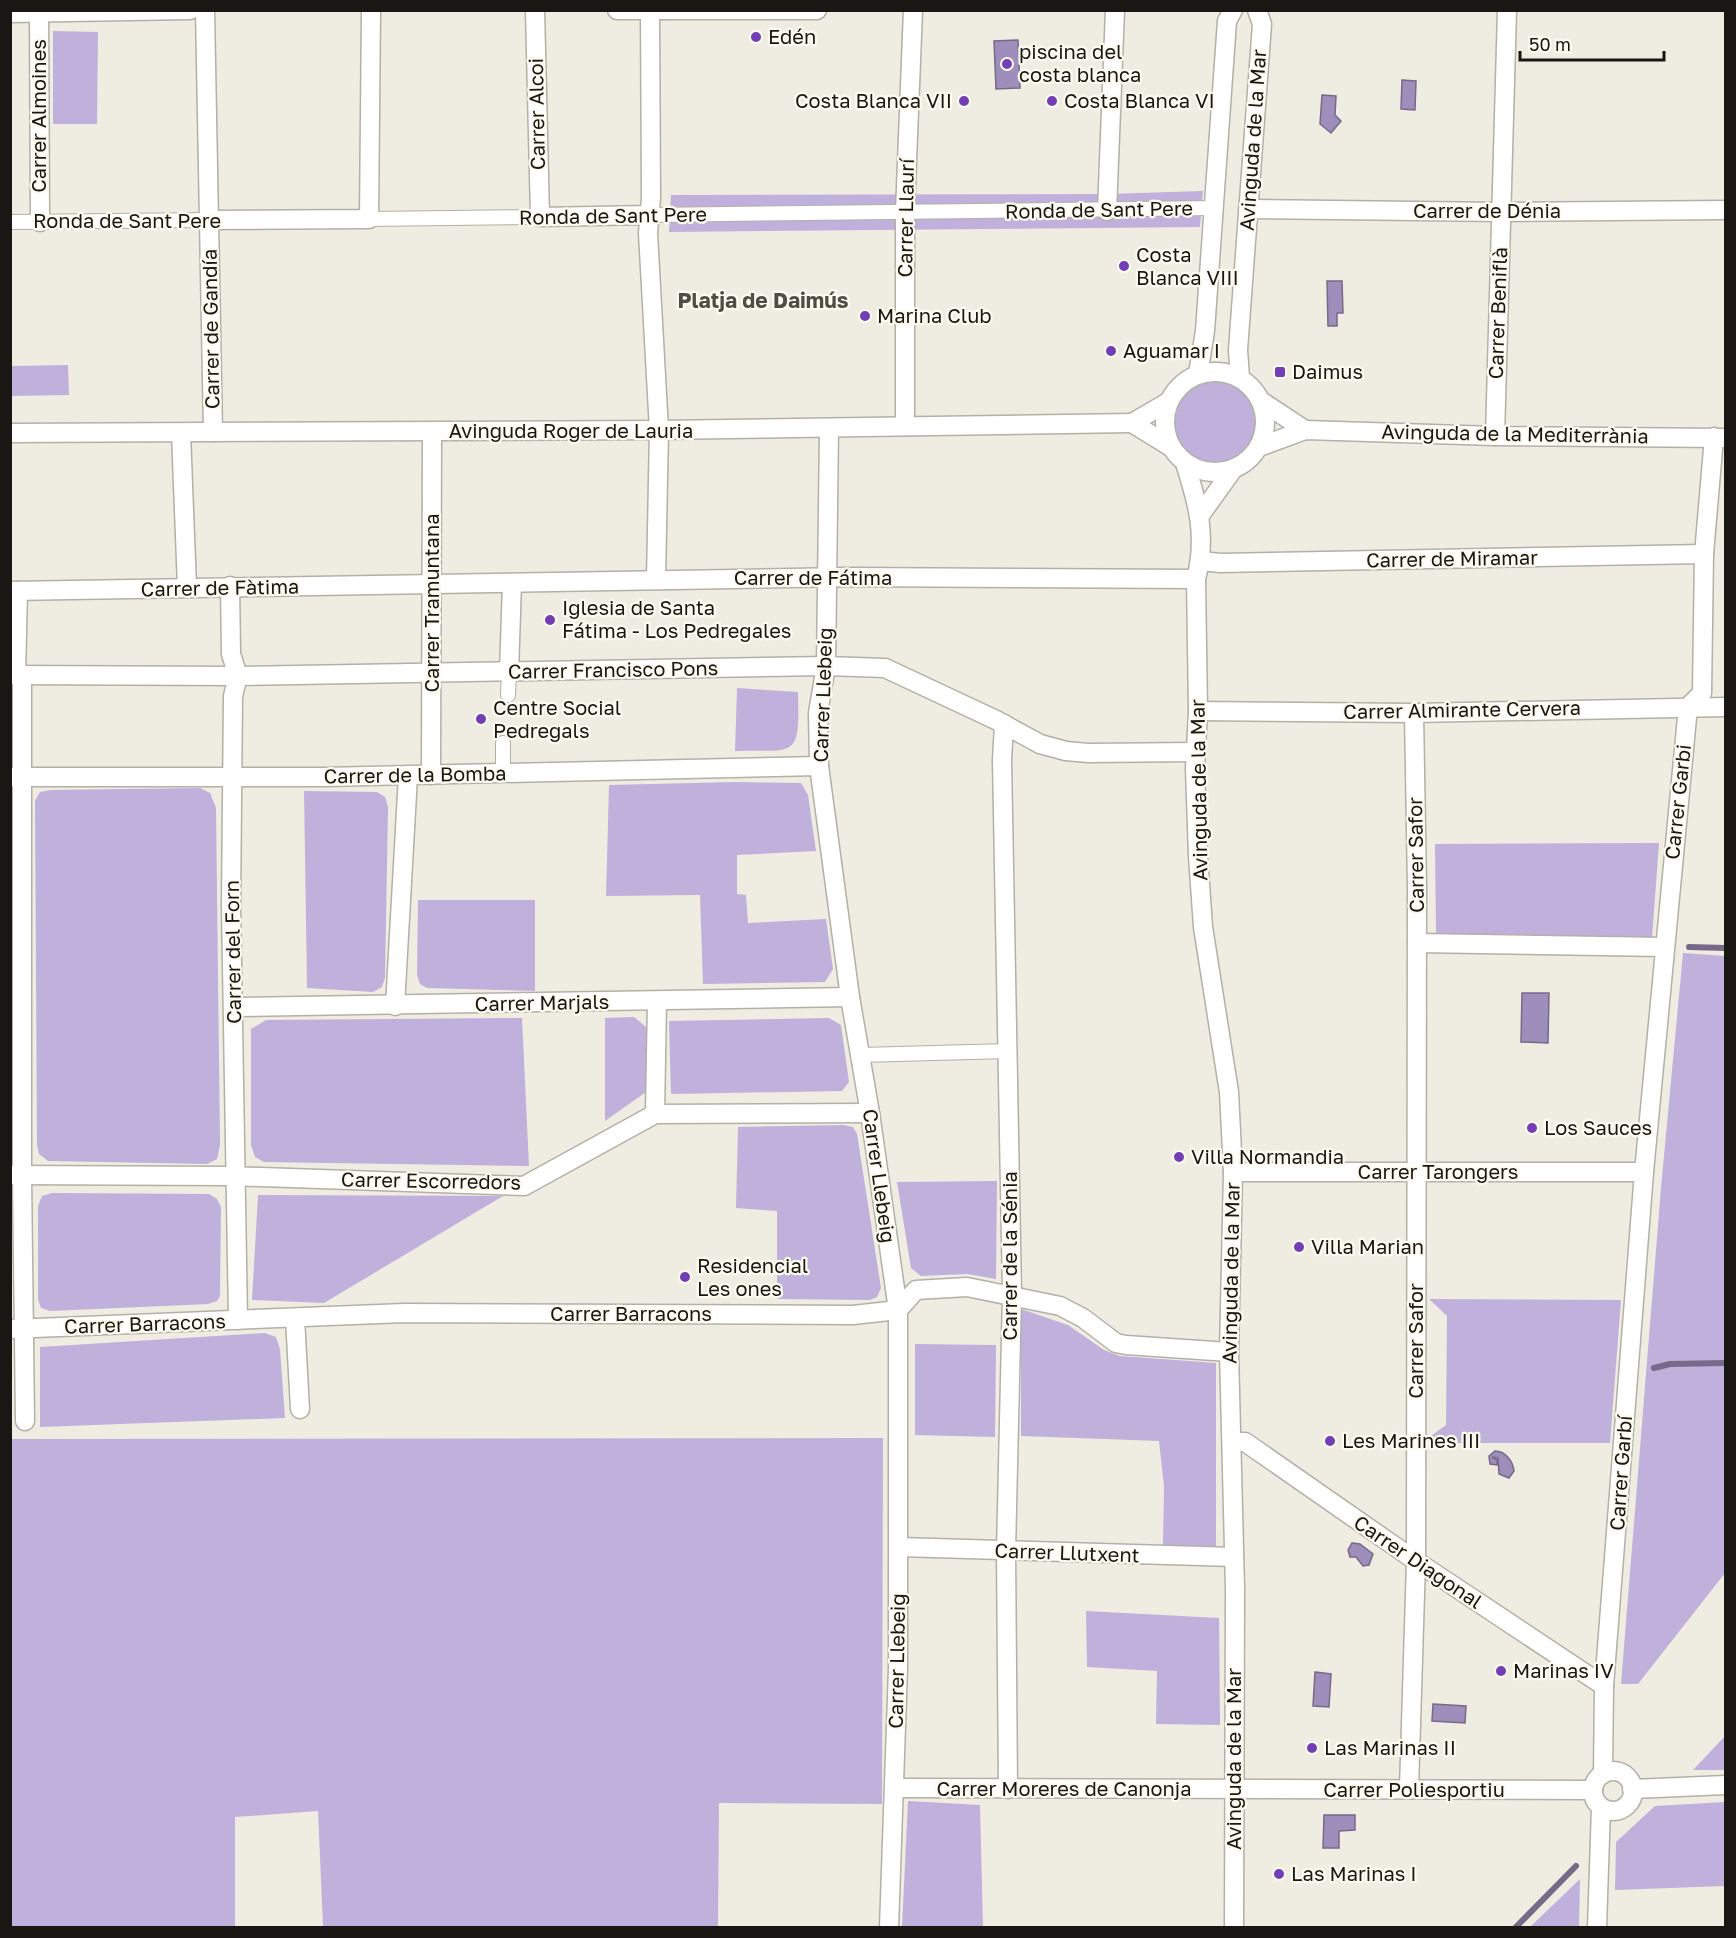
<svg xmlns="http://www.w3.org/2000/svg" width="1736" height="1938" viewBox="0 0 1736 1938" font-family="'Golos Text',sans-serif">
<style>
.green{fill:#bfb1dc}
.water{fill:#9e8ebc;stroke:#766a89;stroke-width:1.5}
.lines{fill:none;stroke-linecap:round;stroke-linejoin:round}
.stream{stroke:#766a89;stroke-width:6}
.pedestrian-casing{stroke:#b3b0a6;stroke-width:16}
.minor-casing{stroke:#b3b0a6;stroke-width:21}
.pedestrian{stroke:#fff;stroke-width:14}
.minor{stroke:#fff;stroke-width:18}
.poi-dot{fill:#733eb5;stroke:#fdfaef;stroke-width:2}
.labels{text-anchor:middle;stroke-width:4.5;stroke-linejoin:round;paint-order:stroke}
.poi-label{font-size:20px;fill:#181713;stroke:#fdfaef;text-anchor:start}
.street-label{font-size:20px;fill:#181713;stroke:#fdfaef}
.neighbourhood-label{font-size:21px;font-weight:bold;fill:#4f4d44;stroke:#fdfaef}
</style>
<rect width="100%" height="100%" fill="#efece2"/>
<g class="green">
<polygon points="53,31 98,32 97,124 53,124"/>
<polygon points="1203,191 1200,227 669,232 671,195 1107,194"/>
<polygon points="68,365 69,395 11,396 11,366"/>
<circle cx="1215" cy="422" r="50"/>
<path d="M737 688 798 692C800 761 795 749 735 751Z"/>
<polygon points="736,782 801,783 808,795 816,851 737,855 737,894 746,895 748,923 826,919 833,969 825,982 703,984 700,895 606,896 609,785"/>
<polygon points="200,788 210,793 216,808 220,1145 217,1159 207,1164 48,1161 39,1154 37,1144 35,801 40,792 51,790"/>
<polygon points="304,791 377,792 385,797 388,807 385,978 382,987 373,992 307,988"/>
<polygon points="1659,843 1652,938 1436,936 1435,844"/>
<polygon points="418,900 535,900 535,991 427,988 420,984 417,975"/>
<polygon points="1683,953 1725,956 1725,1573 1638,1684 1621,1684 1661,1188"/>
<polygon points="634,1017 646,1027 646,1092 605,1121 605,1018"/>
<polygon points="522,1018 529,1166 264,1162 255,1157 251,1145 251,1029 266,1020"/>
<polygon points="829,1018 841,1025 849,1082 842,1091 671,1094 669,1021"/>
<polygon points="843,1125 853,1127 857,1134 881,1288 877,1297 870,1300 777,1299 777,1211 736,1208 738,1127"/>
<polygon points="997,1181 996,1279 967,1274 921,1276 911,1268 897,1182"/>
<polygon points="52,1193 209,1194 217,1199 221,1207 220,1296 217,1301 208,1304 50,1311 41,1308 38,1299 38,1206 42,1196"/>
<polygon points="258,1195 503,1196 324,1303 252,1300"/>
<polygon points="1429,1299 1621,1300 1610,1443 1430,1443 1431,1436 1446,1425 1447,1316"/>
<polygon points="1021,1309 1068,1325 1104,1350 1120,1356 1216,1363 1216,1546 1163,1546 1164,1486 1159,1441 1021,1436"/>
<polygon points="265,1333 276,1337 280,1349 285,1418 40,1427 40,1347"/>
<polygon points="915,1344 996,1345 995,1437 915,1435"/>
<polygon points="883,1438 882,1804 719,1803 718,1927 323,1927 318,1811 235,1817 235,1927 11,1927 11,1439"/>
<polygon points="1086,1611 1219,1618 1220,1725 1156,1724 1157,1671 1087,1667"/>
<polygon points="1725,1736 1725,1770 1693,1770"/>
<polygon points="908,1801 980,1805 983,1927 902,1927"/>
<polygon points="1725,1802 1725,1886 1615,1890 1616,1842 1655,1806"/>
<polygon points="1580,1878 1579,1927 1530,1927 1580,1879"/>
</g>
<g class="water">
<polygon points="1018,40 1020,88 996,89 994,41"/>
<polygon points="1402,80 1416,81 1415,110 1401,109"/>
<polygon points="1322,95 1336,96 1335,115 1341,121 1331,133 1320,124"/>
<polygon points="1327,281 1342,281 1343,313 1337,313 1337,326 1328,326"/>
<polygon points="1522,993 1549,993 1548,1043 1521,1042"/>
<path d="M1495 1451C1505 1451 1513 1461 1514 1471L1509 1478 1499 1474 1498 1458 1492 1457 1497 1460V1465L1490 1464 1489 1456Z"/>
<polygon points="1352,1543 1360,1544 1373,1554 1369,1565 1363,1566 1356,1557 1350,1557 1348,1550"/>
<polygon points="1315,1672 1331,1674 1329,1707 1313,1706"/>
<polygon points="1433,1704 1466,1706 1465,1723 1432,1721"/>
<polygon points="1324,1815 1355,1815 1355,1830 1339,1831 1339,1848 1323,1848"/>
</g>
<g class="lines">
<g class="stream">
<polyline points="1689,947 1726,948"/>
<polyline points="1654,1368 1670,1364 1726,1363"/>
<polyline points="1515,1928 1576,1866"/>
</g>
<g class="pedestrian-casing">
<g id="pedestrian">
<polyline points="649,215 1215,208"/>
<polyline points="369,219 540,217"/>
<polyline points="10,222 209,220"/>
<polyline points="508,695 509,672"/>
<polyline points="503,743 503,774"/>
<polyline points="861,1055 1008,1051"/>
</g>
</g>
<g class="minor-casing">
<g id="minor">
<polyline points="39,10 40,222"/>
<polyline points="205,10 213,432"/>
<polyline points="535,10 540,217 649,215"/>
<polyline points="617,10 817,10"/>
<polyline points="650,10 651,198 648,233 659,430 656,580"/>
<polyline points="10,13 190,10"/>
<polyline points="1248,209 1501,212 1726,210"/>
<polyline points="1107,211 1115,10"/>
<polyline points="209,220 369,219 371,10"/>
<circle cx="1215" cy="422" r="50"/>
<polyline points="1198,374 1205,331 1227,21 1233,10"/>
<polyline points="1240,378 1238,350 1262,24 1257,10"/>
<polyline points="1261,401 1305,430"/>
<polyline points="1132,423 1171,447"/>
<polyline points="1132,423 1168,402"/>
<polyline points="905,426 905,212 913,10"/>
<polyline points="829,428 826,666 818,713 819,766 850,997 870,1113 898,1310 898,1668 889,1928"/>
<polyline points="10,433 659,430 1132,423"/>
<polyline points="181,433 187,587"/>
<polyline points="1495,436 1507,10"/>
<polyline points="1259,447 1305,430 1495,436 1724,438"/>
<path d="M1185 463C1198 504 1207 536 1196 579L1198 711 1195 769 1198 856 1203 927 1229 1092 1233 1172 1229 1352 1235 1588 1234 1928"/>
<polyline points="1201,514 1234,468"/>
<polyline points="1201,561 1220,563 1704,554"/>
<polyline points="230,586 231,654 238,676 233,696 231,905 238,1320"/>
<polyline points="10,591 847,577 1196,579"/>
<polyline points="509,672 512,583"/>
<polyline points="22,674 22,1175 25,1421"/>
<polyline points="10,675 238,676 826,666 885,668 996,720 1040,744 1066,751 1088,753 1197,752"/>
<polyline points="16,675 18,591"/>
<polyline points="1198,711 1414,713 1726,707"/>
<polyline points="1004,724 1002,760 1012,1294 1006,1551 1008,1789"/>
<polyline points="431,775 432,432"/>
<polyline points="10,777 324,777 819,766"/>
<polyline points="1417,943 1664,947"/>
<polyline points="395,1006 408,776"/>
<polyline points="234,1007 850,997"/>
<polyline points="655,1114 657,1001"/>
<polyline points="1233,1172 1644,1172"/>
<polyline points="10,1175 230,1176 524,1186 655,1114 870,1113"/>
<polyline points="295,1318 300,1409"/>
<polyline points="10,1329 404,1313 853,1315 898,1310 916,1290 967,1287 1060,1306 1083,1318 1116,1343 1126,1345 1229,1352"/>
<polyline points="1232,1442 1245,1442 1416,1561 1604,1686"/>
<polyline points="899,1547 1234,1557"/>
<circle cx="1613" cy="1791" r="20"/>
<polyline points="1603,1774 1604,1686 1644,1172 1688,707 1702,693 1704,554 1714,437"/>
<polyline points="895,1788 1593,1790"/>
<polyline points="1409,1789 1416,1561 1417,888 1414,713"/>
<polyline points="1632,1789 1726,1785"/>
<polyline points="1597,1928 1601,1807"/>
</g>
</g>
<use href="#pedestrian" class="pedestrian"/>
<use href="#minor" class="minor"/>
</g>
<g class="poi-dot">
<circle cx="756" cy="37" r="6"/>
<circle cx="1007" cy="64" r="6"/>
<circle cx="964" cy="101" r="6"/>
<circle cx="1052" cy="101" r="6"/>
<circle cx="1124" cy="266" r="6"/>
<circle cx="865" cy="316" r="6"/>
<circle cx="1111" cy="351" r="6"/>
<rect x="1274" y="366" width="12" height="12" rx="3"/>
<circle cx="550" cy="620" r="6"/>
<circle cx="481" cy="719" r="6"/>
<circle cx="1532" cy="1128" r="6"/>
<circle cx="1179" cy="1157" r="6"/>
<circle cx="1299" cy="1247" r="6"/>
<circle cx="685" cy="1277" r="6"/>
<circle cx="1330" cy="1441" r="6"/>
<circle cx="1501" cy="1671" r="6"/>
<circle cx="1312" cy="1748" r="6"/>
<circle cx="1279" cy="1874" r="6"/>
</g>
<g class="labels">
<g class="poi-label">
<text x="768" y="44">Edén</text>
<text x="1019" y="59">piscina del<tspan x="1019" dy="23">costa blanca</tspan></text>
<text x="952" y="108" text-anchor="end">Costa Blanca VII</text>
<text x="1064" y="108">Costa Blanca VI</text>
<text x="1136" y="262">Costa<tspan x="1136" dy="23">Blanca VIII</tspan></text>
<text x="877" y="323">Marina Club</text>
<text x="1123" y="358">Aguamar I</text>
<text x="1292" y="379">Daimus</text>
<text x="562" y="615">Iglesia de Santa<tspan x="562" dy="23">Fátima - Los Pedregales</tspan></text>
<text x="493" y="715">Centre Social<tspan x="493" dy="23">Pedregals</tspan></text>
<text x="1544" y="1135">Los Sauces</text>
<text x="1191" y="1164">Villa Normandia</text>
<text x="1311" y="1254">Villa Marian</text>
<text x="697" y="1273">Residencial<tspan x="697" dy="23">Les ones</tspan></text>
<text x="1342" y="1448">Les Marines III</text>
<text x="1513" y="1678">Marinas IV</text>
<text x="1324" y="1755">Las Marinas II</text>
<text x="1291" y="1881">Las Marinas I</text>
</g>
<g class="street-label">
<text transform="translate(537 114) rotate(-91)" y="7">Carrer Alcoi</text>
<text transform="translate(39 116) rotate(-90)" y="7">Carrer Almoines</text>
<text transform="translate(1253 140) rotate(-86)" y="7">Avinguda de la Mar</text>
<text transform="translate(1099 210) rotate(-1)" y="7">Ronda de Sant Pere</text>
<text x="1487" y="218">Carrer de Dénia</text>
<text transform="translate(613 216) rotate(-1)" y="7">Ronda de Sant Pere</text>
<text transform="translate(906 218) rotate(-89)" y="7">Carrer Llaurí</text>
<text x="127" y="228">Ronda de Sant Pere</text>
<text transform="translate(1498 313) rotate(-88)" y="7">Carrer Beniflà</text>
<text transform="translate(211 329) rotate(-91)" y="7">Carrer de Gandía</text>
<text x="571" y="438">Avinguda Roger de Lauria</text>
<text transform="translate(1515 434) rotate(1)" y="7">Avinguda de la Mediterrània</text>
<text transform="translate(1452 559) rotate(-1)" y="7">Carrer de Miramar</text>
<text x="813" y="585">Carrer de Fátima</text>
<text transform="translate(220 588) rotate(-1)" y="7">Carrer de Fàtima</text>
<text transform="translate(432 603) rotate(-90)" y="7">Carrer Tramuntana</text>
<text transform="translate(613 670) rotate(-1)" y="7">Carrer Francisco Pons</text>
<text transform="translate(823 695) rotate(-88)" y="7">Carrer Llebeig</text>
<text transform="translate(1462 710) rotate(-1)" y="7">Carrer Almirante Cervera</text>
<text transform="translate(415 775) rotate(-1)" y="7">Carrer de la Bomba</text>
<text transform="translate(1199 790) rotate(-91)" y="7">Avinguda de la Mar</text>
<text transform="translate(1678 802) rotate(-84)" y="7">Carrer Garbi</text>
<text transform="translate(1416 855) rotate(-91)" y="7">Carrer Safor</text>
<text transform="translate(233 952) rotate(-91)" y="7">Carrer del Forn</text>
<text transform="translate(542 1003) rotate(-1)" y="7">Carrer Marjals</text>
<text x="1438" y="1179">Carrer Tarongers</text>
<text transform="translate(879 1176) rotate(82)" y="7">Carrer Llebeig</text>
<text transform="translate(431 1181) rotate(1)" y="7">Carrer Escorredors</text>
<text transform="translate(1010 1256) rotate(-90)" y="7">Carrer de la Sénia</text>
<text transform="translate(1231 1273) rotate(-89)" y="7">Avinguda de la Mar</text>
<text x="631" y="1321">Carrer Barracons</text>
<text transform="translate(145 1324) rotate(-2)" y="7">Carrer Barracons</text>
<text transform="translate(1416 1341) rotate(-90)" y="7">Carrer Safor</text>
<text transform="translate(1621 1473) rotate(-86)" y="7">Carrer Garbí</text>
<text transform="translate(1067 1553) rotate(2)" y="7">Carrer Llutxent</text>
<text transform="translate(1418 1562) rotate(34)" y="7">Carrer Diagonal</text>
<text transform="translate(897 1661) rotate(-89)" y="7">Carrer Llebeig</text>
<text transform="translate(1234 1759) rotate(-90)" y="7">Avinguda de la Mar</text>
<text x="1064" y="1796">Carrer Moreres de Canonja</text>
<text x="1414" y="1797">Carrer Poliesportiu</text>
</g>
<g class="neighbourhood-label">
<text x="763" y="308">Platja de Daimús</text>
</g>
</g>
<rect width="1736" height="1938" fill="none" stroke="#181713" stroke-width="24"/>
<path d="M1520 51v9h144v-9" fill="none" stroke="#181713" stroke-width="3"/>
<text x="1529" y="51" font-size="18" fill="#181713" stroke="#fdfaef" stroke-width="4.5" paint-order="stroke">50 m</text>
</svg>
